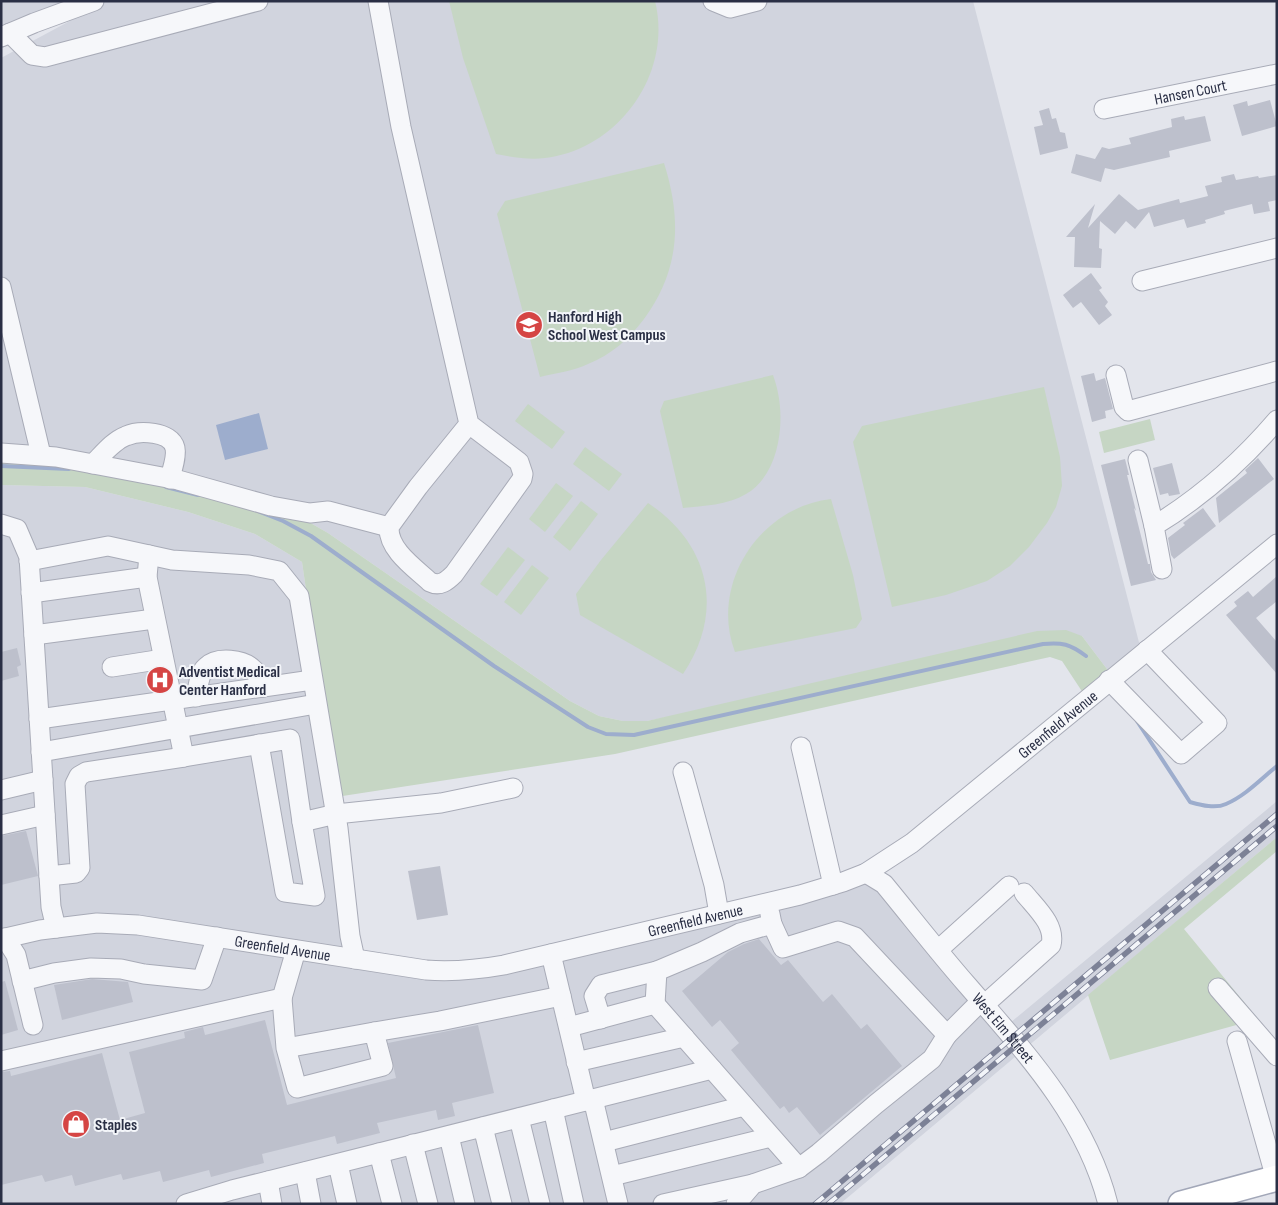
<svg xmlns="http://www.w3.org/2000/svg" width="1278" height="1205" viewBox="0 0 1278 1205" font-family="'Sofia Sans Condensed',sans-serif">
<style>
.built{fill:#d1d4de}
.green{fill:#c6d6c4}
.water{fill:#9dadcd}
.lines{fill:none;stroke-linecap:round;stroke-linejoin:round}
.stream{stroke:#9dadcd;stroke-width:4}
.building{fill:#bdc0cc}
.minor-casing{stroke:#a8abb7;stroke-width:21}
.major-casing{stroke:#a2a7b8;stroke-width:28}
.minor{stroke:#f6f7fa;stroke-width:19}
.major{stroke:#fff;stroke-width:25}
.rail-casing{stroke:#7c8196;stroke-width:5.5}
.rail{stroke:#f3f5f9;stroke-width:4;stroke-dasharray:11;stroke-linecap:butt}
.labels{text-anchor:middle;stroke-width:4;stroke-linejoin:round;paint-order:stroke}
.street-label{font-size:16px;fill:#2a2f45;stroke:#f3f5f9}
.poi-label{font-size:16px;font-weight:bold;fill:#2a2f45;stroke:#f3f5f9;text-anchor:start}
</style>
<rect width="100%" height="100%" fill="#e3e5ec"/>
<g class="built">
<polygon points="1,1 94,1 1,35"/>
<polygon points="107,1 973,1 1142,654 1113,677 1082,636 647,721 623,721 599,716 570,701 328,533 272,501 1,445 1,58"/>
<polygon points="1,485 85,487 188,512 255,534 302,562 360,959 454,972 866,873 1004,1028 1277,801 1277,837 840,1204 1,1204"/>
</g>
<g class="green">
<path d="M449 1H655C673 73 619 149 545 158 529 160 512 157 496 154L463 58Z"/>
<path d="M664 163C682 220 680 270 644 319 629 339 611 355 588 364 573 371 556 373 540 377L497 214 505 201Z"/>
<path d="M773 375C775 381 777 387 778 393 785 426 778 476 746 494 728 505 703 506 683 508L660 411 664 401Z"/>
<polygon points="1044,387 1060,457 1062,486 1056,507 1047,523 1029,547 1010,566 987,581 946,595 892,607 853,442 862,426"/>
<polygon points="528,404 565,432 552,449 515,421"/>
<polygon points="1150,419 1155,440 1104,453 1099,432"/>
<polygon points="1,445 272,501 328,533 570,701 599,716 623,721 647,721 1037,631 1066,630 1082,636 1113,677 1087,699 1062,661 1050,657 615,754 336,797 302,562 255,534 188,512 85,487 1,485"/>
<polygon points="585,447 622,474 609,491 573,464"/>
<polygon points="556,483 573,496 545,532 529,519"/>
<path d="M831 499 853 575 862 619 856 628 735 652C709 584 760 507 831 499Z"/>
<polygon points="581,501 598,514 570,551 553,537"/>
<path d="M648 503C710 544 725 612 683 674L580 615 576 594 601 560Z"/>
<polygon points="508,547 525,560 497,596 480,584"/>
<polygon points="532,565 549,578 521,615 504,602"/>
<polygon points="1277,837 1277,851 1184,929 1258,1019 1110,1060 1088,995"/>
</g>
<polygon class="water" points="259,413 268,449 225,460 216,425"/>
<g class="lines">
<g class="stream">
<polyline points="1,466 69,469"/>
<polyline points="166,487 198,495"/>
<path d="M260 512 283 521 311 536 494 666 588 727 606 734 634 735 1043 644C1062 642 1070 644 1086 656"/>
<path d="M1137 721 1190 802C1201 805 1215 809 1226 804 1245 796 1261 779 1277 766"/>
</g>
</g>
<g class="building">
<polygon points="1270,100 1277,126 1242,136 1233,105 1247,101 1248,106"/>
<polygon points="1049,108 1052,119 1056,118 1060,132 1065,133 1068,148 1040,155 1034,127 1043,125 1039,111"/>
<polygon points="1184,116 1185,120 1205,116 1211,141 1169,151 1170,157 1114,170 1105,168 1101,182 1071,173 1076,154 1095,159 1102,147 1109,149 1131,144 1129,138 1172,127 1171,119"/>
<polygon points="1234,174 1236,180 1258,176 1259,178 1277,175 1277,200 1268,202 1270,211 1254,214 1252,204 1224,211 1225,214 1205,220 1206,223 1187,228 1184,219 1154,227 1149,212 1135,229 1126,221 1115,234 1100,221 1099,248 1102,249 1101,268 1074,267 1075,237 1066,237 1095,204 1088,228 1119,194 1138,210 1179,199 1180,203 1208,196 1205,186 1222,182 1221,177"/>
<polygon points="1091,273 1102,288 1099,290 1108,302 1105,306 1112,315 1099,325 1081,302 1073,308 1063,295"/>
<polygon points="1094,373 1096,381 1105,378 1113,409 1105,411 1106,418 1092,422 1081,376"/>
<polygon points="1258,458 1274,479 1219,523 1216,498 1247,473 1245,470"/>
<polygon points="1125,459 1129,475 1127,475 1136,511 1134,508 1148,564 1150,564 1151,572 1156,580 1131,586 1101,465"/>
<polygon points="1172,463 1180,494 1169,496 1168,493 1160,495 1153,468"/>
<polygon points="1203,508 1216,526 1174,559 1171,555 1168,538 1185,525 1183,523"/>
<polygon points="1277,576 1277,601 1256,618 1277,642 1277,674 1226,615 1237,606 1234,602 1248,591 1253,597"/>
<polygon points="17,648 21,665 17,667 19,676 1,681 1,652"/>
<polygon points="26,831 38,876 1,885 1,836"/>
<polygon points="440,866 448,915 417,920 408,871"/>
<polygon points="759,939 781,965 788,960 823,1002 832,994 861,1029 867,1024 902,1066 820,1135 797,1107 789,1113 784,1106 780,1109 731,1050 739,1043 720,1020 712,1027 682,991 728,952 744,944"/>
<polygon points="92,979 128,982 133,1002 62,1020 54,985"/>
<polygon points="5,981 18,1030 1,1035 1,982"/>
<polygon points="265,1020 287,1105 396,1078 388,1043 478,1025 494,1093 452,1103 455,1116 438,1120 436,1110 377,1123 380,1133 337,1144 335,1136 262,1154 264,1163 211,1177 209,1170 163,1182 160,1171 123,1180 121,1174 75,1186 72,1175 45,1182 42,1175 1,1185 1,1072 10,1071 11,1076 102,1053 120,1120 145,1113 129,1052 185,1038 184,1032 203,1027 205,1035"/>
</g>
<g class="lines">
<g class="minor-casing">
<g id="minor">
<path d="M378 1 401 127 469 424 519 462 523 474 522 479 454 574C447 581 440 587 430 582 415 568 388 550 389 527L418 487 469 424"/>
<polyline points="713,1 730,8 757,1"/>
<polyline points="10,33 32,55 45,57 258,1"/>
<polyline points="1,37 34,23 94,1"/>
<path id="s1" d="M1104 109 1277 74"/>
<polyline points="1142,281 1277,248"/>
<polyline points="1,287 41,455"/>
<polyline points="1116,375 1124,407 1128,411 1277,371"/>
<polyline points="1,453 56,457 178,480 271,506 310,513 328,511 389,527"/>
<polyline points="1138,460 1154,526"/>
<path d="M93 464C103 454 113 441 126 436 139 430 171 431 175 448 177 457 172 469 170 479"/>
<polyline points="1,524 17,529 29,557 49,876 51,907 56,928"/>
<polyline points="149,555 147,577 184,757 290,739 302,822 336,814 441,803 513,788"/>
<polyline points="29,561 108,546 172,560 249,565 279,571 299,596 338,828 350,936 355,959"/>
<path d="M1162 569 1154 526C1200 498 1242 461 1277 420"/>
<polyline points="31,593 147,577"/>
<polyline points="34,635 154,619"/>
<polyline points="112,667 163,659"/>
<polyline points="1109,680 1181,754 1217,723 1147,650"/>
<path d="M196 697C198 688 199 673 206 667 217 656 244 659 254 670 257 674 260 682 263 687"/>
<polyline points="39,719 312,680"/>
<polyline points="259,744 285,892 315,896 302,822"/>
<polyline points="801,747 833,885"/>
<polyline points="41,752 316,704"/>
<polyline points="683,772 714,885 719,914"/>
<polyline points="1,790 43,780"/>
<polyline points="1,825 45,815"/>
<path id="s2" d="M866 873 884 884C912 918 939 953 968 986 1025 1052 1086 1117 1108 1204"/>
<polyline points="49,876 76,873 80,868 75,784 79,776 86,772 184,757"/>
<polyline points="772,924 783,948 838,931 855,937 947,1035 981,1001"/>
<polyline points="5,938 16,955 33,1025"/>
<path id="s3" d="M1 939 40 930 97 923 138 925 426 970C454 972 476 970 504 965L800 895 843 882 866 873 912 843 1277 544"/>
<polyline points="938,950 1009,886"/>
<polyline points="22,981 54,973 91,968 121,969 144,974 202,980 217,937"/>
<polyline points="1218,988 1277,1056"/>
<polyline points="561,996 586,1101"/>
<polyline points="282,998 286,1048 297,1088 383,1066 374,1032 286,1048"/>
<polyline points="655,1004 799,1168"/>
<path d="M984 1005 1051 945C1056 925 1036 908 1024 893"/>
<polyline points="601,1019 594,996 601,985 657,971"/>
<polyline points="569,1027 655,1004 657,971 702,952 740,933 772,924 770,914"/>
<polyline points="374,1032 440,1021 561,996 551,954"/>
<polyline points="1237,1041 1276,1179"/>
<polyline points="1,1061 282,998 296,950"/>
<polyline points="576,1062 684,1037"/>
<polyline points="593,1099 712,1069"/>
<polyline points="553,1109 574,1204"/>
<polyline points="519,1118 540,1204"/>
<polyline points="483,1127 502,1204"/>
<polyline points="449,1136 465,1204"/>
<polyline points="604,1142 744,1106"/>
<polyline points="413,1144 428,1204"/>
<polyline points="379,1153 392,1204"/>
<polyline points="338,1164 347,1204"/>
<polyline points="305,1172 311,1204"/>
<polyline points="612,1176 771,1137"/>
<polyline points="268,1181 272,1204"/>
<polyline points="186,1204 232,1190 593,1099 618,1204"/>
<polyline points="663,1204 753,1184"/>
<polyline points="736,1204 753,1184 799,1168 819,1153 876,1104 932,1059 947,1035"/>
</g>
</g>
<g class="major-casing">
<polyline id="major" points="1181,1204 1277,1178"/>
</g>
<use href="#minor" class="minor"/>
<use href="#major" class="major"/>
<g class="rail-casing">
<g id="rail">
<polyline points="815,1204 1277,814"/>
<polyline points="828,1204 1277,826"/>
</g>
</g>
<use href="#rail" class="rail"/>
</g>
<defs>
<g id="school-disc" transform="scale(1.4375)"><circle r="9.5" fill="#d54544" stroke="#f3f5f9"/><path d="M0-5L7-2L0 1L-7-2ZM-4 1L0 2.5L4 1V4Q0 6-4 4Z" fill="#fff"/></g>
<g id="hospital-disc" transform="scale(1.4375)"><circle r="9.5" fill="#d54544" stroke="#f3f5f9"/><path d="M-5-5h3v3.5h4V-5h3V5h-3V1.5h-4V5h-3Z" fill="#fff"/></g>
<g id="shop-disc" transform="scale(1.4375)"><circle r="9.5" fill="#d54544" stroke="#f3f5f9"/><path d="M-5-2.5h2.3a2.7 3.5 0 0 1 5.4 0H5L5.5 6h-11ZM-1.5-2.5h3a1.5 2.3 0 0 0-3 0Z" fill="#fff"/></g>
</defs>
<g fill-rule="evenodd">
<use href="#school-disc" x="529" y="325"/>
<use href="#hospital-disc" x="160" y="680"/>
<use href="#shop-disc" x="76" y="1124"/>
</g>
<g class="labels">
<g class="street-label">
<text dy="6" stroke="none"><textPath href="#s1" startOffset="88">Hansen Court</textPath></text>
<text dy="6" stroke="none"><textPath href="#s3" startOffset="1125">Greenfield Avenue</textPath></text>
<text dy="6" stroke="none"><textPath href="#s3" startOffset="705">Greenfield Avenue</textPath></text>
<text dy="6" stroke="none"><textPath href="#s3" startOffset="285">Greenfield Avenue</textPath></text>
<text dy="6" stroke="none"><textPath href="#s2" startOffset="208">West Elm Street</textPath></text>
</g>
<g class="poi-label">
<text x="548" y="322">Hanford High<tspan x="548" dy="18">School West Campus</tspan></text>
<text x="179" y="677">Adventist Medical<tspan x="179" dy="18">Center Hanford</tspan></text>
<text x="95" y="1130">Staples</text>
</g>
</g>
<rect width="1278" height="1205" fill="none" stroke="#2a2f45" stroke-width="5"/>
</svg>
